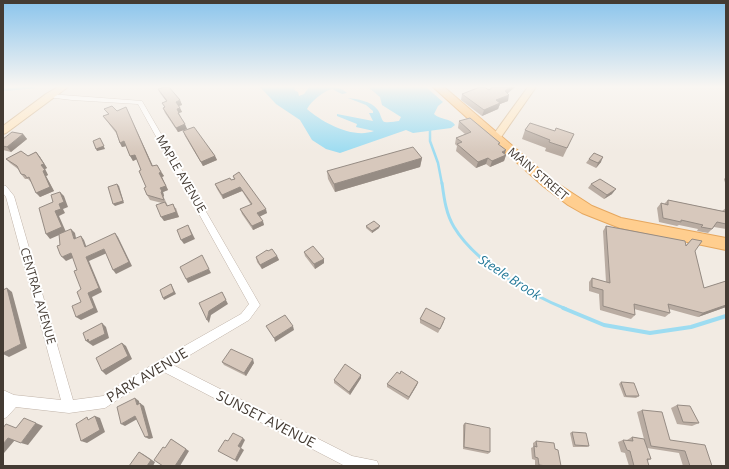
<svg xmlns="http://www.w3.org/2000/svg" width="729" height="469" viewBox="0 0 729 469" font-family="'Open Sans',sans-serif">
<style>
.water{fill:#9ddcf1}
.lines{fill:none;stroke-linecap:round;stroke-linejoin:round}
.stream-far2{stroke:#9ddcf1;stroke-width:2.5}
.stream-far1{stroke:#9ddcf1;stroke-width:3}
.stream{stroke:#9ddcf1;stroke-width:4}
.street-casing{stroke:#c1b4a9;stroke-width:1}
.secondary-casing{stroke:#d7ba94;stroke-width:2}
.primary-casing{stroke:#e6a75e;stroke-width:2}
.street{fill:#fff;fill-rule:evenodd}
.secondary{fill:#ffe6c0;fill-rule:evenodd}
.primary{fill:#ffce8f;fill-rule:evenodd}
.wall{fill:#b9aca2}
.shaded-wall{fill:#968c84}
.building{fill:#d7c8bc;stroke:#968c84}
.labels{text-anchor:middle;stroke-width:4;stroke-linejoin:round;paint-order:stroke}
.street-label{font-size:12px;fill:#443b33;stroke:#fff}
.water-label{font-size:13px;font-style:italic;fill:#277b9a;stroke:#fff}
.near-street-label{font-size:14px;fill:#443b33;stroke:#fff}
</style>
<rect width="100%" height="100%" fill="#f2ebe3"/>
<path class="water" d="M260 87H295L294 90 298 92 299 96 304 94 309 87C321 87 338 84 347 93L342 94 332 89C324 91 311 101 307 109 323 123 353 139 374 131L356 127 357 124 337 116V114L373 121 369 113H373V111L366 105 348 98C357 99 371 101 377 109 380 112 381 118 383 121 386 124 395 121 399 121L401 117 382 105 380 97 368 87H426L443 102 438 106 434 114C440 120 451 118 455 125L451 128 413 133 406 130 340 153 326 149 312 140 300 120 276 104Z"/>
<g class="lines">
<g class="stream-far2">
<polyline points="3,90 34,87"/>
<polyline points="427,128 430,130 430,141 438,163 442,184"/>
</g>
<path class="stream-far1" d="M442 183C444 198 446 214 454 227 475 262 529 294 566 309"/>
<polyline class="stream" points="563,308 604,325 650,333 691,327 726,316"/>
<g class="street-casing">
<polygon id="street" points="49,94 142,101 260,305 249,320 173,365 352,456 377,461 379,466 345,466 162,371 105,408 69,413 16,407 7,417 3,419 3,390 14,395 61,400 6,197 3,193 3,185 6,186 14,196 73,400 103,396 158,361 241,314 249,304 138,104 72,100 47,97 46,96"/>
</g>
<g class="secondary-casing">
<g id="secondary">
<polygon points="58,87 68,87 6,133 3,134 3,126 46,94"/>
<polygon points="528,87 536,87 499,140 493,140 491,138"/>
</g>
</g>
<g class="primary-casing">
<polygon id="primary" points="433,87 444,87 552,180 592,206 621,218 726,238 726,250 620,228 582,213 568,205 543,186"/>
</g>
<use href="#street" class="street"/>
<use href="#secondary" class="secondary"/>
<use href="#primary" class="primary"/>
</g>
<g class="wall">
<polygon points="493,87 515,87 508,93 508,101 500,104 498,109 482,116 461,100 462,94 489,90"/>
<polygon points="158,89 180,100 182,105 179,106 182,112 179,113 181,117 181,118 187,129 178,132 165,113 163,108 165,107 162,103 166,101 160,93"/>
<polygon points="126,107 153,166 157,165 164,176 162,177 168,190 163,192 164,196 163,197 167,204 168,206 176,208 179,217 164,221 162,203 150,200 147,195 146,187 141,170 137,159 133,161 126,146 122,147 120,143 116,133 106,120 103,116 108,114 104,109 117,111"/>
<polygon points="459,121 500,146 504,153 506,155 504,161 490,167 486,164 476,168 456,151 457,146 455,144 456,138 465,134 458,128"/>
<polygon points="525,130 555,131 574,134 563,157 545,151 546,148 522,139"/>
<polygon points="183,131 215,156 217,160 203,166 185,136"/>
<polygon points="23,134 27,139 11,152 3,150 3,139"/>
<polygon points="36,152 40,157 47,168 45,169 48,175 46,176 54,191 40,197 31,182 28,179 25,179 21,174 18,169 10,163 6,159 28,156"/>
<polygon points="422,158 420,167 335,192 328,179 327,171"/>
<polygon points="589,159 601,162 596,168 586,163"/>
<polygon points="233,176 267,213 260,216 264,225 253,230 242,214 240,209 251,205 242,191 223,199 217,189 215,184 234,179"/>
<polygon points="726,177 726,186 724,179"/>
<polygon points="591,184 612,194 604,199 588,188"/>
<polygon points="668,200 722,211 726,208 726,229 714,227 708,233 697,231 698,229 679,225 677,226 659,222 657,208 661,203 664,204"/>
<polygon points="366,226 379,228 372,233 366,228"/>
<polygon points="606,226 686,245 692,239 704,288 726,281 726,307 698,317 669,309 670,313 665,317 634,309 635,315 631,319 600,310 599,294 589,291 589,282 592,278 606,282 603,231"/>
<polygon points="268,251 277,256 279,260 262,269 257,262 256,257"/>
<polygon points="304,252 324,259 324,263 315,269 305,256"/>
<polygon points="420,319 444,322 438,333 420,323"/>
<polygon points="222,362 254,363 246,376 224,365"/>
<polygon points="400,374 418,382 417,385 408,400 387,387 387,384"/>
<polygon points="361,378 350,395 334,383 334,380"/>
<polygon points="621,382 639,396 636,398 624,397 619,384"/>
<polygon points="677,405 699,423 692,426 677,424 671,408"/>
<polygon points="642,410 670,440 712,466 683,466 679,453 647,448 651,459 647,461 649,466 629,466 625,453 621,452 618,442 623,440 627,440 632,437 644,439 637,412"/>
<polygon points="465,423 490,452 488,454 463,449 463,425"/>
<polygon points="572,432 589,446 587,447 573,447 570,433"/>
<polygon points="536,441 555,449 561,466 535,466 535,460 532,459 531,448 533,447 533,443"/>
</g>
<g class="shaded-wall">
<polygon points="510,87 515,87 503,97 505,91"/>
<polygon points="509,95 508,101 500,104 498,109 482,116 484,110 496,100"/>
<polygon points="180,100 182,105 178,106 176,102"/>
<polygon points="126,107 128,112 155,171 152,166"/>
<polygon points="180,108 182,112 178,113 177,109"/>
<polygon points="185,124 187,129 178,132 176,128"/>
<polygon points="23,134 27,139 11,152 7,147"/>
<polygon points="100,138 105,149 97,151 96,149"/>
<polygon points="124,141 126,146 122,147 120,143"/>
<polygon points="506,150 504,156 506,155 504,161 490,167 492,161 502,152"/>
<polygon points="36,152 40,157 47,168 45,169 48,175 46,176 54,191 40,197 36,193 43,171"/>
<polygon points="135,155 137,159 133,161 130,156"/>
<polygon points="215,156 217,160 203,166 201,162"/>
<polygon points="603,157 601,162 596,168 598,163"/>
<polygon points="422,158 420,167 335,192 334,184"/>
<polygon points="488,158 486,164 476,168 478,162"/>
<polygon points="161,172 164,176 162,177 168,190 163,192 164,196 163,197 167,204 161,192 159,173"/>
<polygon points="117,184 119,186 124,203 115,206 113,204"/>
<polygon points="240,187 242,191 223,199 222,195"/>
<polygon points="616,189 612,194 604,199 607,195"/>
<polygon points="60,192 64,196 68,207 63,209 65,213 59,216 66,232 50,239 46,234 55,211 59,204"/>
<polygon points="173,204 179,217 164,221 161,217"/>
<polygon points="266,209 267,213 259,217 257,213"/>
<polygon points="263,221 264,225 253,230 252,226"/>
<polygon points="380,226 379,228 372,233 372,231"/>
<polygon points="71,229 75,233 77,243 74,239"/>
<polygon points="190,229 195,239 184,244 181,240"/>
<polygon points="115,233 118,237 132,266 116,274 113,270"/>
<polygon points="81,236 84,240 88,251 85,247"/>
<polygon points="104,249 107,253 89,261 102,292 92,297 98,312 81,320 76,317 88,293 86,257"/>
<polygon points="71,253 75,257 66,261 62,257"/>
<polygon points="277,256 279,260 262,269 260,265"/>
<polygon points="324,259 324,263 315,269 314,264"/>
<polygon points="209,269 211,273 188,283 186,279"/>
<polygon points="171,284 176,294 164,300 163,298"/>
<polygon points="7,288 12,292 27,348 9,357 3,354"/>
<polygon points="222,292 228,304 211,315 209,323 207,320 209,311"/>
<polygon points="726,305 726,307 698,317 703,313"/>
<polygon points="102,323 106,327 109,338 93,346 86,341"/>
<polygon points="293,326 294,330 275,342 274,338"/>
<polygon points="122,343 126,346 132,359 106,375 102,371"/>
<polygon points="253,359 254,363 246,376 244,373"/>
<polygon points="361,375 361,378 350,395 349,392"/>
<polygon points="418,382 417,385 408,400 409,397"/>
<polygon points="135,398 139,401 140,408 137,405"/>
<polygon points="140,403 144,406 153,438 149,439 145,437"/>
<polygon points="95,416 100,418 105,432 87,443 81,441"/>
<polygon points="135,416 139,418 125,426 121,424"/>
<polygon points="36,423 43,426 28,445 21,443"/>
<polygon points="8,438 15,440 4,453 3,453 3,444"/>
<polygon points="243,438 245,440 241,448 238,446"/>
<polygon points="171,439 189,451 180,466 175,466"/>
<polygon points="241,448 244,450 237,462 235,460"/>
<polygon points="139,452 143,454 155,462 153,466 147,466"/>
</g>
<g class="building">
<polygon points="165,87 169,87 180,100 176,102 180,108 177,109 179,113 178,113 185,124 176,128 163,108 165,107 162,103 167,101 158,89"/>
<polygon points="480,87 484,87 489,90 493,87 510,87 505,91 509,95 496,100 500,103 484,110 462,94"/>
<polygon points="112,106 117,111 126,107 152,166 157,165 161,172 159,173 166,186 160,188 162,191 161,192 164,200 147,195 144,188 146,187 139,171 141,170 135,155 130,156 124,141 120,143 116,131 103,116 109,114 104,109"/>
<polygon points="470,118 500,143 498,144 506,150 502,152 506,155 492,161 488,158 478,162 457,144 462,142 456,138 471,132 459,121"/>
<polygon points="530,123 555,131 556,128 574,134 567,148 549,142 550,140 525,130"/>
<polygon points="194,127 215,156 201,162 183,131"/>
<polygon points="12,132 23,134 7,147 3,146 3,139"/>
<polygon points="100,138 104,146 96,149 93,141"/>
<polygon points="413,147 422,158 334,184 327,171"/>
<polygon points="21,151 28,156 36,152 44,164 41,165 45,170 43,171 50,187 36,193 29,177 27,178 25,175 21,174 17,166 6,159"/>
<polygon points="594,153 603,157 598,163 589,159"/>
<polygon points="239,172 266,209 257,213 263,221 252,226 240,209 252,204 240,187 222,195 215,184 230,178 231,180 235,179 233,176"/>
<polygon points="600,179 616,189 607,195 591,184"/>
<polygon points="117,184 123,201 113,204 108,187"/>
<polygon points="60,192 64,202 59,204 61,209 55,211 62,227 46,234 39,208 53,202 51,195"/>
<polygon points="668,200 726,212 726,224 717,222 712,229 701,227 703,225 681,220 681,222 663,218 661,203 668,205"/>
<polygon points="165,202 167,206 173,204 176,212 161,217 156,205"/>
<polygon points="374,221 380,226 372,231 366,226"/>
<polygon points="188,225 192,235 181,240 177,230"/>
<polygon points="606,226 685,241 686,246 692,239 702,241 695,251 704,288 726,281 726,305 703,313 668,304 670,313 634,304 635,315 603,306 603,290 592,287 592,278 610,283"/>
<polygon points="71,229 74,239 81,236 85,247 115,233 129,262 113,270 104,249 86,257 99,288 88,293 94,308 76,317 72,306 81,302 77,292 81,289 74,271 77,270 71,253 62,257 60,254 57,246 60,245 59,234"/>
<polygon points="313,246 324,259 314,264 304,252"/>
<polygon points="272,249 277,256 260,265 256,257 267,250 268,251"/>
<polygon points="202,255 209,269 186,279 180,267"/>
<polygon points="171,284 174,292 163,298 160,290"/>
<polygon points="7,288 21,344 3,353 3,290"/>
<polygon points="222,292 226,300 209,311 207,320 199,303"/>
<polygon points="426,308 445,318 440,329 420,319"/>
<polygon points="285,315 293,326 274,338 266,326"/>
<polygon points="102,323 105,334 89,342 88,339 86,341 83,333"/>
<polygon points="122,343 128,356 102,371 96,358"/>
<polygon points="231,349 253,359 244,373 222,362"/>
<polygon points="345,364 361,375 349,392 334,380"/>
<polygon points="401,371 418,382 409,397 387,384 397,372 400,374"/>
<polygon points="621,382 634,383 639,396 626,396"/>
<polygon points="135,398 137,405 140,403 149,436 145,437 135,416 121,424 117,407"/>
<polygon points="677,405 690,406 699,423 683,422"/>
<polygon points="642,410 662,412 670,440 705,445 712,466 690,466 685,451 651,446"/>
<polygon points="95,416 100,430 81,441 76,424 87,417 88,420"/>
<polygon points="24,418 36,423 21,443 8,438 3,444 3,428 6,424 16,428"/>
<polygon points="465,423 490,428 490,452 464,447"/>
<polygon points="572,432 586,433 589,446 575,445"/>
<polygon points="233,433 243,438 238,446 241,448 235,460 218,451 225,440 228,441"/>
<polygon points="632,437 644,439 651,459 647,459 649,466 634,466 630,451 627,450 623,440 633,441"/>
<polygon points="171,439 186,449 175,466 163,466 154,460 163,447 165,448"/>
<polygon points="536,441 554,443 555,449 558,450 561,466 547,466 539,465 538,458 535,457 534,446 537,447"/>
<polygon points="139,452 151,460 147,466 129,466"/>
</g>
<linearGradient id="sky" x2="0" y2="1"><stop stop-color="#8ac4ec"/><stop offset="0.57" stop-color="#f9f6f2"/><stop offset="1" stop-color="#f9f6f2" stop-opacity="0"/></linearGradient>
<rect width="729" height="152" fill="url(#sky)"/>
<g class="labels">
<g class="street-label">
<text transform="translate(181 174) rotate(60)" y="4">MAPLE AVENUE</text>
<text transform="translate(538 174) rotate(40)" y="4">MAIN STREET</text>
<text transform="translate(38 296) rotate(74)" y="4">CENTRAL AVENUE</text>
</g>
<g class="water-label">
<text transform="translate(510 277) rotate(33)" y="5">Steele Brook</text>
</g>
<g class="near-street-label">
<text transform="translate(147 375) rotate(-31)" y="5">PARK AVENUE</text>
<text transform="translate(266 419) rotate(27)" y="5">SUNSET AVENUE</text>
</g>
</g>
<rect width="729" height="469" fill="none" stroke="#443b33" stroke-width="8"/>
</svg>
